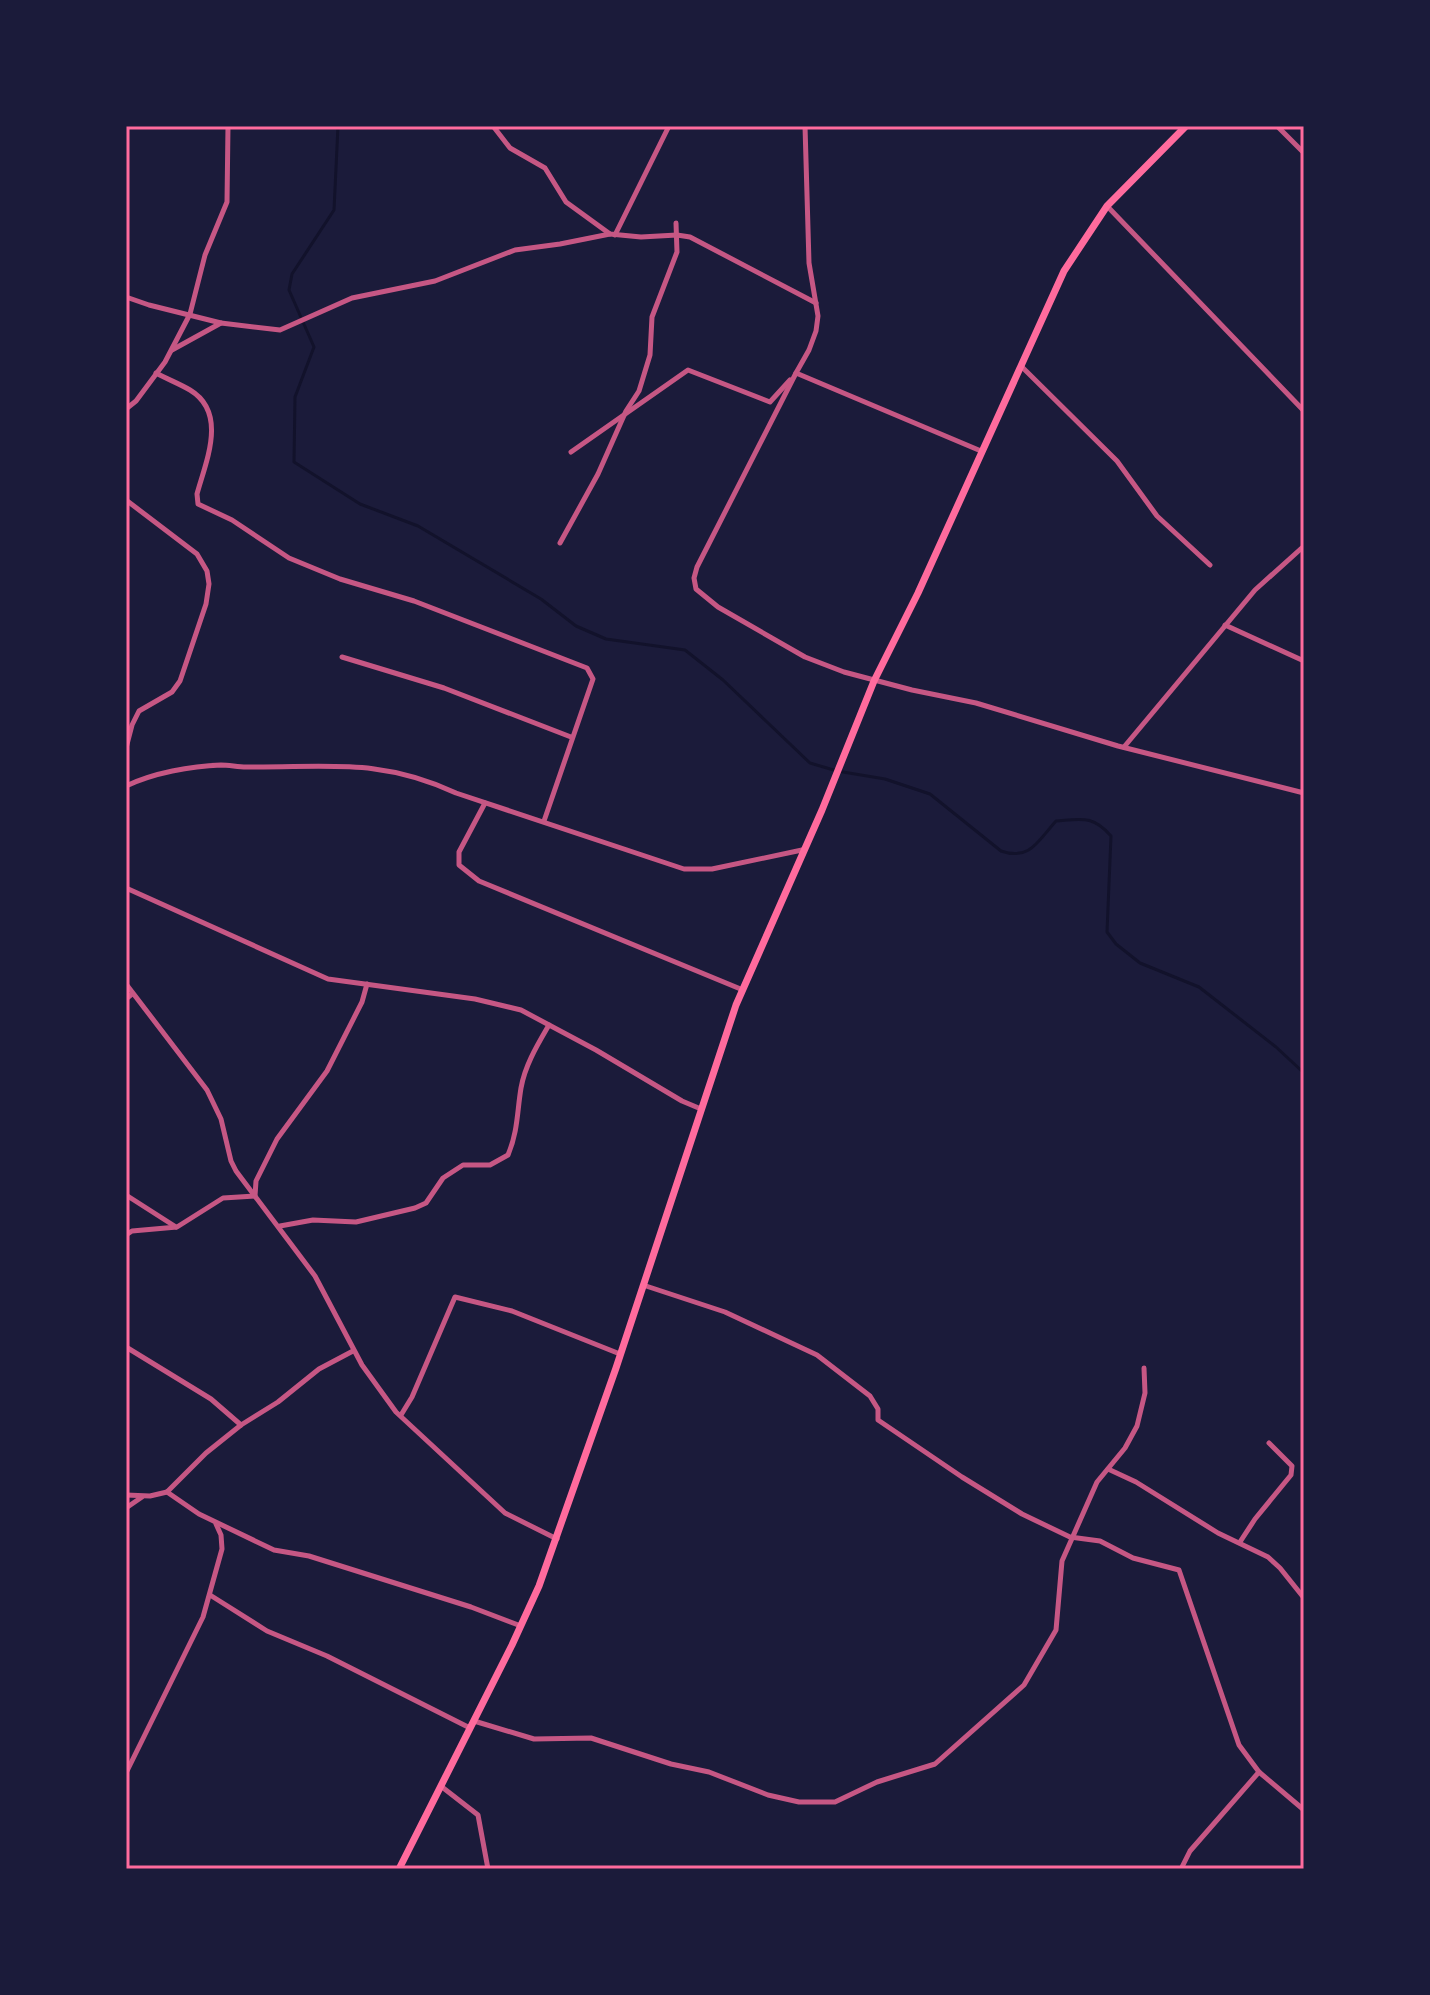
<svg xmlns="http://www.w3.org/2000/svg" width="1430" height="1995" viewBox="0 0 1430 1995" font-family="Mulish,sans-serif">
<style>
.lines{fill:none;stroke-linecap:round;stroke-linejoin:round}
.stream{stroke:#12122b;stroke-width:3}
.minor{stroke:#c65784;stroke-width:5}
.secondary{stroke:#ff6b9d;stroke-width:7}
.neatline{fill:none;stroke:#ff6b9d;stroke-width:3}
</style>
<rect width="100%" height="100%" fill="#1b1b3a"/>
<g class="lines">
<path class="stream" d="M338 126 334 210 292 274 289 290 314 347 295 397 294 462 360 504 418 526 541 599 576 626 606 639 685 650 723 680 810 763 837 771 885 779 930 794 1001 851C1030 861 1038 841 1056 821 1082 819 1093 815 1111 836L1107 932 1116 944 1140 963 1199 987 1276 1047 1304 1073"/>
<g class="minor">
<polyline points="493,126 510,148 545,168 566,202 610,234 641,237 677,235 690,237 816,303"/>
<polyline points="805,126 809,263 818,316 816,331 809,350 796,373 981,451"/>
<polyline points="1277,126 1304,153"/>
<polyline points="1107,206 1304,411"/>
<polyline points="615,235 669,126"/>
<polyline points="126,297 149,305 221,323"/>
<polyline points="172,350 221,323 280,330 352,298 435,281 515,250 560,244 610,234"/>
<polyline points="1021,366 1117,461 1157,516 1210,565"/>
<path d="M156 373C167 379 180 384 190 390 228 413 206 461 197 494L198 504 232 520 289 558 340 579 414 601 587 668 593 679 544 821"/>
<polyline points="796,373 697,567 694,578 696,589 718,607 805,657 844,672 912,690 976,703 1118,746 1304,793"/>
<polyline points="126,409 136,401 165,362 190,314 205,255 227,202 228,126"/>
<polyline points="571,452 688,370 770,402 790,380"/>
<polyline points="126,500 197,554 207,571 209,584 206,604 180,681 172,692 139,711 132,725 126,748"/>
<polyline points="560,543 598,474 626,411 639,391 650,355 652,317 677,252 676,223"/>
<polyline points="1225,625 1304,661"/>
<polyline points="342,657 444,688 571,737"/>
<polyline points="1124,747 1255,590 1304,546"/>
<path d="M126 786C153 773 191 766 221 765 229 765 238 767 246 767 326 768 379 757 456 793L684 869H712L802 850"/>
<polyline points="485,803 459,852 459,865 479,881 743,990"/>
<polyline points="126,888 328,979 475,999 521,1010 596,1050 682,1101 701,1109"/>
<polyline points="126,984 207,1090 221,1119 231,1161 236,1171 315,1276 362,1365 396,1412 505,1513 557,1539"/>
<polyline points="126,999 132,994"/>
<polyline points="126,1195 176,1227"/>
<path d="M280 1226 313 1220 356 1222 415 1208 426 1203 443 1178 463 1165H490L508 1155C518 1131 517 1112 521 1088 525 1065 538 1044 549 1025"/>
<polyline points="126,1235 132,1231 177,1227 223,1198 255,1196 256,1181 277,1139 327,1071 362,1002 367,984"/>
<polyline points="643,1285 725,1312 817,1355 870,1396 878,1409 878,1420 962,1477 1022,1514 1070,1537 1100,1541 1133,1558 1179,1570 1239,1745 1259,1772 1304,1810"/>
<polyline points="126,1347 211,1399 241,1425"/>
<polyline points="401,1415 412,1397 455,1297 512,1311 620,1354"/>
<polyline points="1108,1469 1136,1482 1218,1533 1268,1557 1280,1568 1304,1598"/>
<polyline points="167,1492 199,1514 274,1550 309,1556 471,1607 521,1626"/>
<polyline points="126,1495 150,1496 167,1492 206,1453 241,1425 278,1402 319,1369 353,1351"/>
<polyline points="126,1508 142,1497"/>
<polyline points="1240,1542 1255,1519 1291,1475 1292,1466 1269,1443"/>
<polyline points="210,1595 267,1631 327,1656 470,1728"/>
<polyline points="474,1721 534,1739 591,1738 671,1764 709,1772 768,1795 799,1802 835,1802 877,1782 935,1764 1024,1685 1056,1630 1062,1561 1097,1482 1125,1448 1137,1426 1145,1393 1144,1368"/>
<polyline points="126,1773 203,1617 222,1549 221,1535 216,1524"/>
<polyline points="442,1787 478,1815 488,1869"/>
<polyline points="1181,1869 1190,1851 1259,1772"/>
</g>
<polyline class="secondary" points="399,1869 512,1645 539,1586 616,1368 736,1005 822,810 874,681 918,593 1064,271 1107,206 1186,126"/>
</g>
<rect width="1430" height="1995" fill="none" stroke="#1b1b3a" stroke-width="256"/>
<rect x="128" y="128" width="1174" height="1739" class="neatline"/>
</svg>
